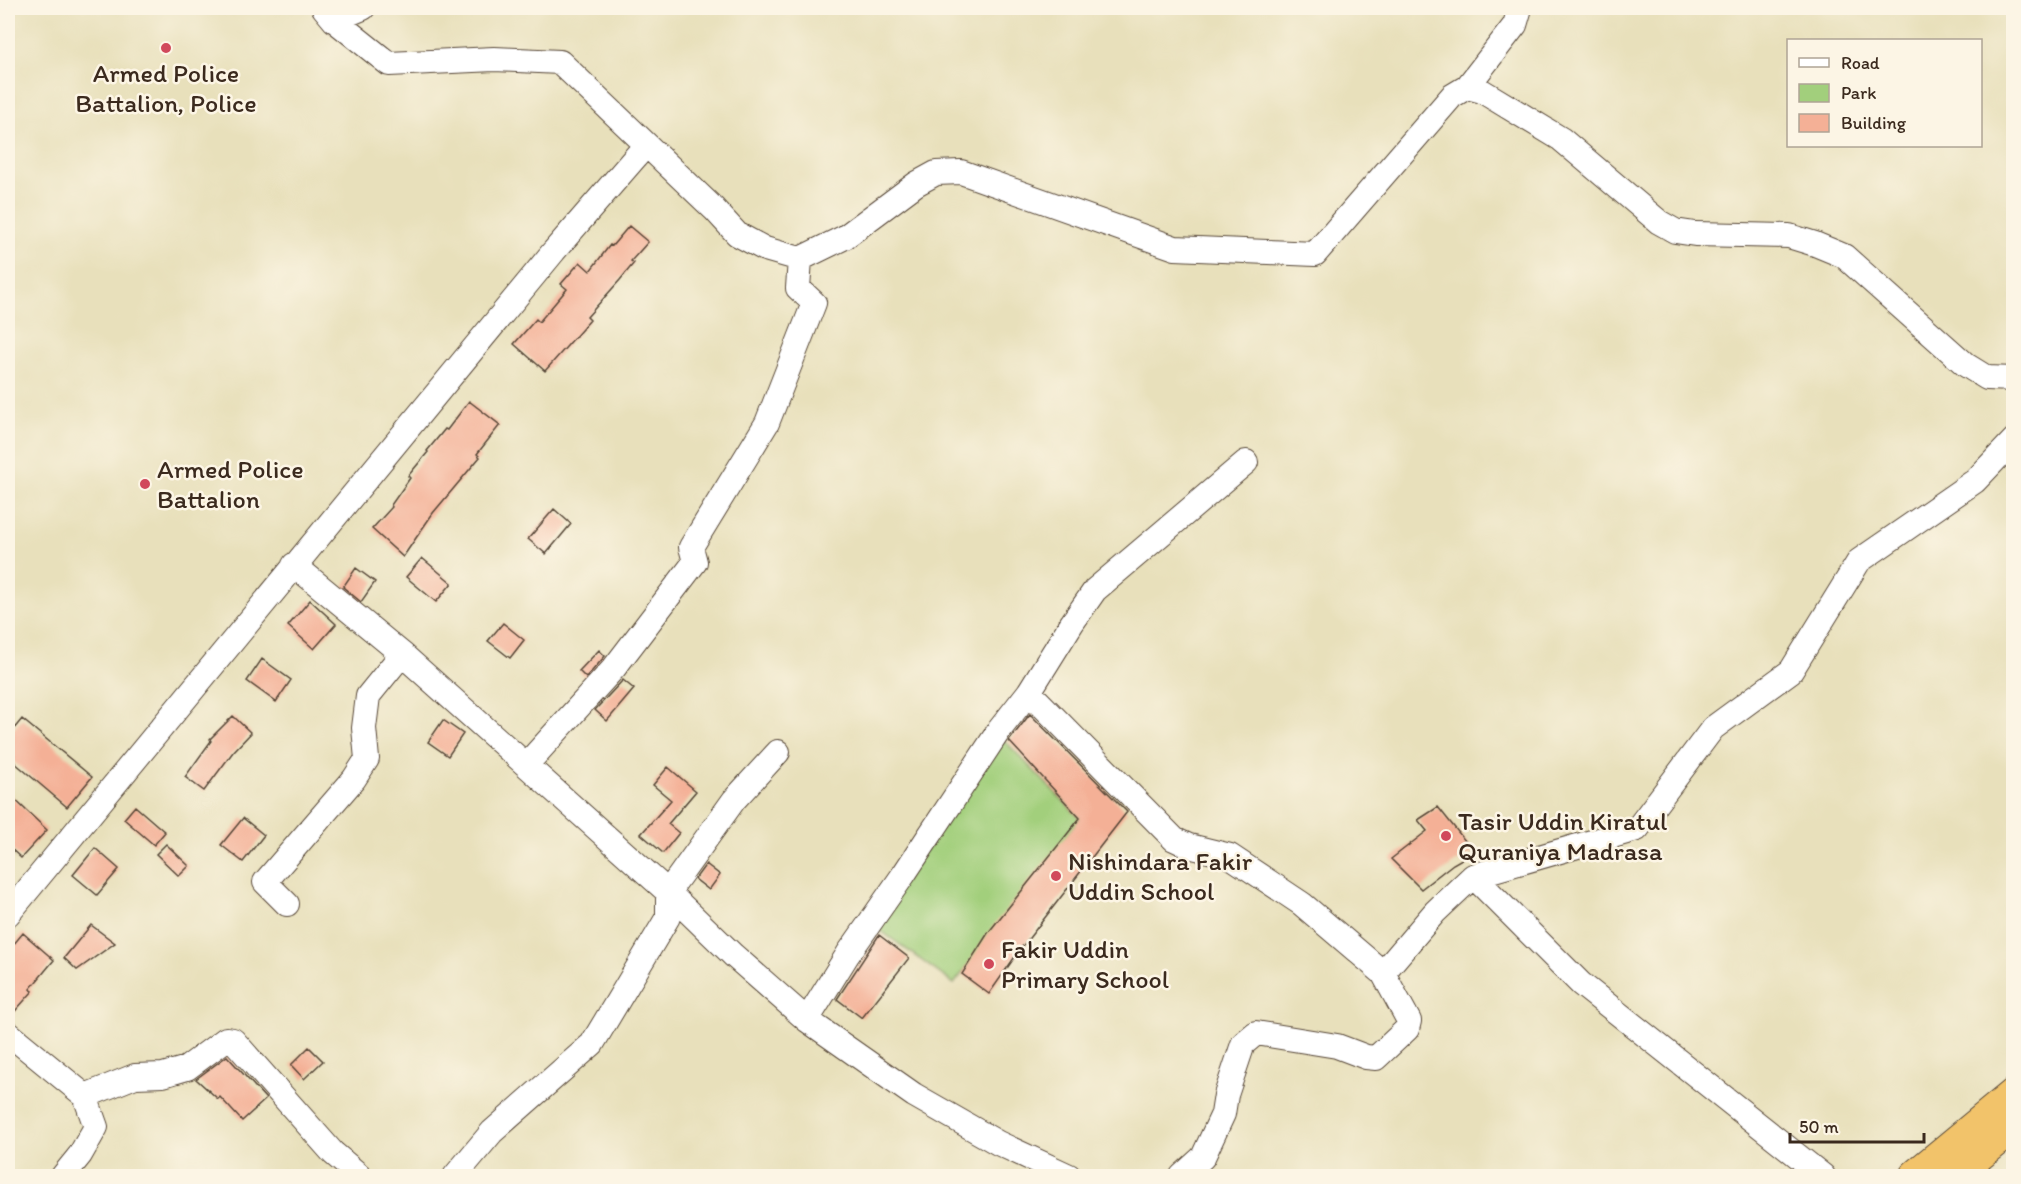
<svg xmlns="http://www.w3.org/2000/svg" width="2021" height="1184" viewBox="0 0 2021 1184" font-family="Itim,sans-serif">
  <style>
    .green { fill: #a2cf7c; stroke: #6e7c4d; stroke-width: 1.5 }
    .building { fill: #f4b096 }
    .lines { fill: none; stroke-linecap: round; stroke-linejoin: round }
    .minor-casing { stroke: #554536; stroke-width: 26 }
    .highway-casing { stroke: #554536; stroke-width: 35 }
    .minor { stroke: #fff; stroke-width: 24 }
    .highway { stroke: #f2c36a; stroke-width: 33 }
    .poi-dot { fill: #d1495b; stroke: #fcf5e5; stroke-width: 2 }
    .labels { text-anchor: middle; stroke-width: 5; stroke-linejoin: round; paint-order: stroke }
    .poi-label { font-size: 26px; fill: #3b2a1e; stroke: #fcf5e5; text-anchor: start }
  </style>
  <rect width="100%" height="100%" fill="#fcf5e5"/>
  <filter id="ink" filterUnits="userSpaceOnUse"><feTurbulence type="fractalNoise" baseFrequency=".0167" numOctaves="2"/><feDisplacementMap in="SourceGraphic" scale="12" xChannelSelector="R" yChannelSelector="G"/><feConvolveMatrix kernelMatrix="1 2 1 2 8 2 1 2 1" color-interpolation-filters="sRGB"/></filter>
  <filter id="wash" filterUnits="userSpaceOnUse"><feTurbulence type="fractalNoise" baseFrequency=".008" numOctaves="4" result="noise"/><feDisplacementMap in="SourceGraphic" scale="24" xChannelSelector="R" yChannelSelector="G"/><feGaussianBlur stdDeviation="1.35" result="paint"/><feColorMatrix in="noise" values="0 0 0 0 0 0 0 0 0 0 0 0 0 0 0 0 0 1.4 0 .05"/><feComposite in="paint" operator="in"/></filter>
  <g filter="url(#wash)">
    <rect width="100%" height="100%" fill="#e8e0bb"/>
    <path class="green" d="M1001 737 1080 818 954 984 873 925Z"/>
    <g id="blocks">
      <path class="building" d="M629 226 648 242 631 261 634 263 620 280 587 317 590 320 545 371 514 344 536 319 539 322 567 289 561 284 580 262 590 271 610 245 612 246Z
        M469 401 500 425 477 454 480 457 433 513 403 557 372 529 392 507 391 505 410 478 408 476 428 452 427 451 445 429 447 430Z
        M554 509 571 524 546 554 528 539Z
        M422 558 452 583 436 602 406 577Z
        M356 568 375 582 361 602 343 587Z
        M310 600 336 624 314 649 288 626Z
        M503 623 524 640 510 658 488 641Z
        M599 650 605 656 586 678 579 671Z
        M262 659 291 680 276 702 247 681Z
        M623 680 634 689 607 721 595 710Z
        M1030 714 1127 812 1019 951 989 994 962 974 988 933 1080 818 1009 741Z
        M233 716 251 733 233 752 204 791 185 777 211 741 210 739Z
        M22 719 92 777 67 807 8 757V736Z
        M443 720 463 734 448 756 428 742Z
        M668 767 696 791 668 824 679 833 663 853 641 834 671 800 653 785Z
        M8 793 47 830 21 858 8 846Z
        M135 806 165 832 154 845 124 819Z
        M1438 807 1474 852 1453 864 1421 889 1391 859 1427 831 1418 820Z
        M243 818 264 835 243 862 221 845Z
        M166 844 189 866 179 876 156 854Z
        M95 848 119 869 97 895 73 875Z
        M706 864 720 875 709 890 695 879Z
        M91 925 115 943 77 970 64 958Z
        M23 933 54 960 30 989 33 991 8 1019V951Z
        M879 935 909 958 862 1018 837 999Z
        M309 1047 323 1061 304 1079 291 1065Z
        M227 1056 266 1099 242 1121 220 1097 218 1099 196 1079Z"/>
    </g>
  </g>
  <g filter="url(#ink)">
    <use href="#blocks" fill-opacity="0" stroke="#554536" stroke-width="1.5"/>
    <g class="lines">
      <g class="minor-casing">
        <path id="minor" d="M324 8 334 20 389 64 494 59 560 62 714 209 737 234 765 249 800 259 845 237 916 184 936 173 961 172 1175 248 1315 254 1452 96 1467 87 1482 91 1561 139 1659 222 1675 231 1695 234 1789 236 1815 244 1844 256 1966 365 1987 378 2014 379
          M334 20 363 8
          M1467 87 1515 25 1520 8
          M294 565 402 654 668 892 733 955 807 1020 914 1095 998 1143 1069 1176
          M1029 692 1174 839 1189 846 1230 856 1302 904 1383 973
          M526 765 614 668 695 562 691 547 767 423 814 303 798 288 800 259
          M1473 876 1581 984 1823 1176
          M287 904 265 882 354 779 367 759 364 728 368 696 402 654
          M8 914 554 251 646 145
          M807 1020 848 954 904 874 1000 729 1029 692 1072 623 1095 590 1246 462
          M8 1033 85 1096 96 1127 80 1155 63 1176
          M85 1096 135 1076 163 1075 187 1068 226 1039 233 1040 333 1153 360 1176
          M455 1176 492 1132 592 1044 668 917V892L734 800 778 752
          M1182 1176 1203 1157 1223 1114 1226 1095 1243 1044 1256 1033 1337 1046 1366 1057 1376 1058 1407 1029 1409 1021 1383 973 1435 912 1473 876 1637 829 1713 728 1791 671 1859 561 1975 481 2014 440"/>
      </g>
      <g class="highway-casing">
        <path id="highway" d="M1916 1176 2014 1095
          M1952 1176 2014 1126"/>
      </g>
      <use href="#minor" class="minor"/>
      <use href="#highway" class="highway"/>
    </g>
  </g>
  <g class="poi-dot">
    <circle cx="166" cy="48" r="6"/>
    <circle cx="145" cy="484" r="6"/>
    <circle cx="1446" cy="836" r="6"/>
    <circle cx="1056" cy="876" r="6"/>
    <circle cx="989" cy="964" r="6"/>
  </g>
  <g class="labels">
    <g class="poi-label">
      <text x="166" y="82" text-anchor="middle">Armed Police<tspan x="166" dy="30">Battalion, Police</tspan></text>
      <text x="157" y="478">Armed Police<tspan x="157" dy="30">Battalion</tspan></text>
      <text x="1458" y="830">Tasir Uddin Kiratul<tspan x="1458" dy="30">Quraniya Madrasa</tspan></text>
      <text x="1068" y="870">Nishindara Fakir<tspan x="1068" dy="30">Uddin School</tspan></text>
      <text x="1001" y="958">Fakir Uddin<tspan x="1001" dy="30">Primary School</tspan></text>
    </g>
  </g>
  <rect width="2021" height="1184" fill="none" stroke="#fcf5e5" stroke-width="30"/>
  <rect x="1787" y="39" width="195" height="108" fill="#fcf5e5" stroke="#afa495" stroke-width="1.5"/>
  <rect x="1799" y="58" width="30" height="9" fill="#ffffff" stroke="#afa495" stroke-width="1.5"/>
  <text x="1841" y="69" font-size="18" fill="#3b2a1e">Road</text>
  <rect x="1799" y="84" width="30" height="18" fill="#a2cf7c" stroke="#afa495" stroke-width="1.5"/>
  <text x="1841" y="99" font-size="18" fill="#3b2a1e">Park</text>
  <rect x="1799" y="114" width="30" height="18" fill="#f4b096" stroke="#afa495" stroke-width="1.5"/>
  <text x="1841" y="129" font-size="18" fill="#3b2a1e">Building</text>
  <path d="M1790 1133v9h134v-9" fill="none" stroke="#3b2a1e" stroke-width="3"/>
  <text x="1799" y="1133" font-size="18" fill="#3b2a1e" stroke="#fcf5e5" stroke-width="4.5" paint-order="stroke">50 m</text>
</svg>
